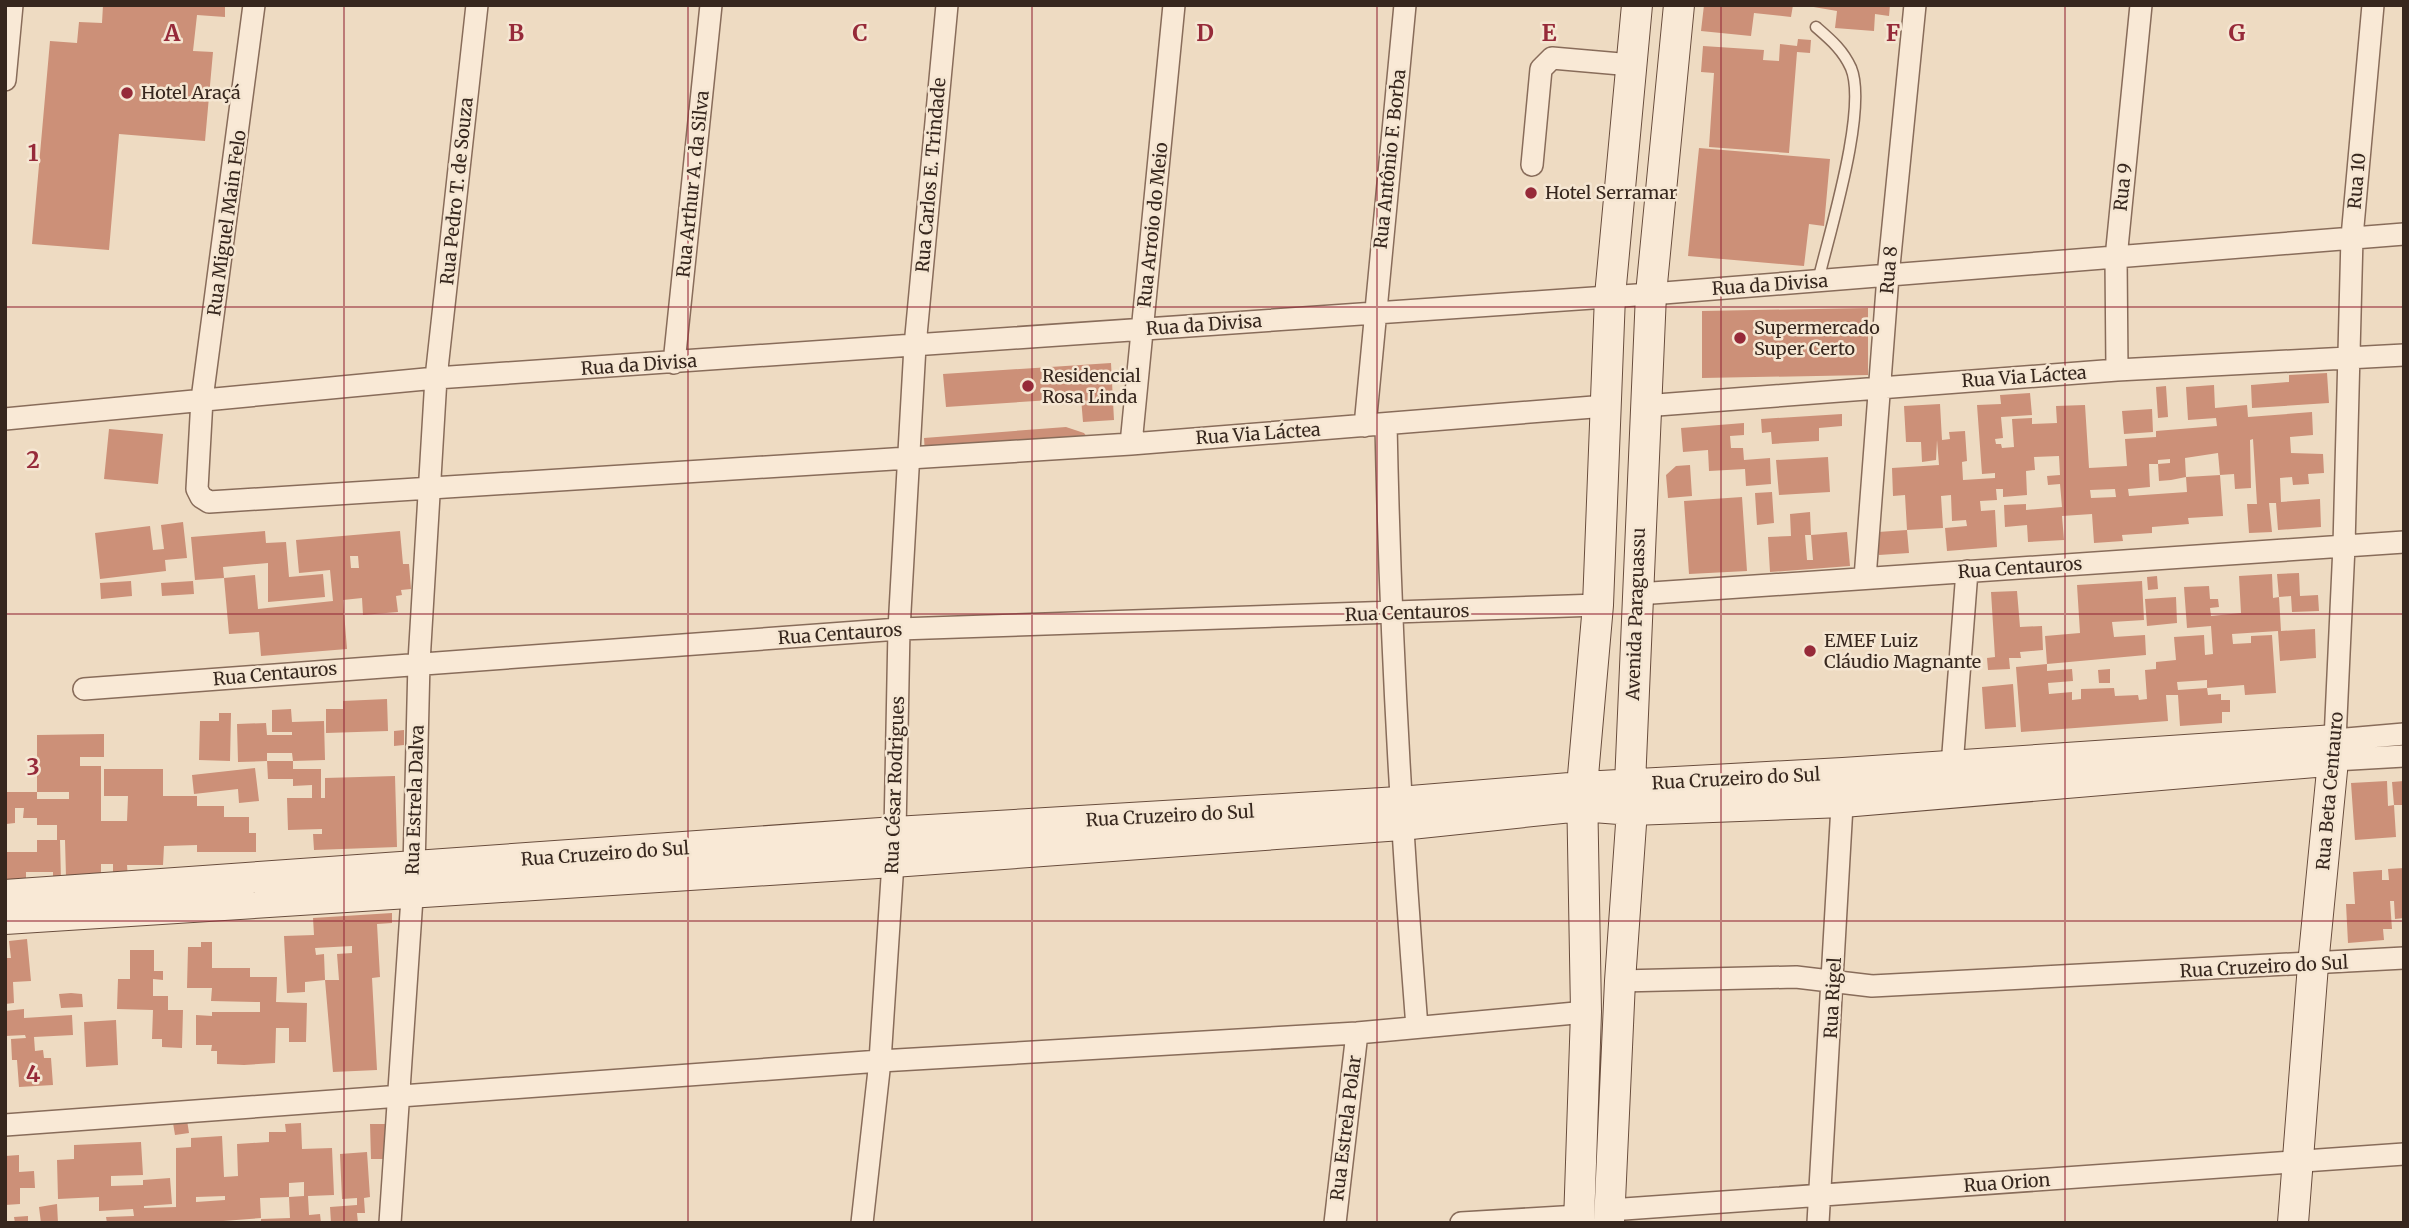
<svg xmlns="http://www.w3.org/2000/svg" width="2409" height="1228" viewBox="0 0 2409 1228" font-family="Merriweather,serif">
  <style>
    .building { fill: #cc9078; fill-rule: evenodd }
    .lines { fill: none; stroke-linecap: round; stroke-linejoin: round }
    .lane-casing { stroke: #886c5a; stroke-width: 13 }
    .street-casing { stroke: #886c5a; stroke-width: 24 }
    .secondary-casing { stroke: #694d3d; stroke-width: 32 }
    .lane { stroke: #f9e9d6; stroke-width: 10 }
    .street { stroke: #f9e9d6; stroke-width: 21 }
    .secondary { stroke: #f9e9d6; stroke-width: 30 }
    .grid { fill: none; stroke: #962a39; stroke-width: 2; stroke-opacity: 0.55 }
    .poi-dot { fill: #962a39; stroke: #f5e6d2; stroke-width: 2.5 }
    .labels { text-anchor: middle; stroke-width: 5; stroke-linejoin: round; paint-order: stroke }
    .poi-label { font-size: 18px; fill: #37271e; stroke: #f5e6d2; text-anchor: start }
    .street-label { font-size: 18px; fill: #37271e; stroke: #f5e6d2 }
    .grid-label { font-size: 23px; text-anchor: middle; font-weight: bold; fill: #962a39; stroke: #f5e6d2; stroke-width: 5; stroke-linejoin: round; paint-order: stroke }
  </style>
  <rect width="100%" height="100%" fill="#eedbc2"/>
  <path class="building" d="M103 5H225V17L197 15 193 51 213 52 205 141 119 134 109 250 32 244 50 41 77 43 79 22 102 23Z
    M1704 5H1793L1791 17 1754 13 1751 36 1701 31Z
    M1802 5H1890L1889 16 1875 14 1874 31 1835 28 1837 11Z
    M1798 39 1811 40 1810 53 1797 52 1789 153 1709 147 1714 73 1701 72 1703 46 1764 50 1763 60 1779 61 1780 44 1797 46Z
    M1699 148 1830 159 1824 226 1809 224 1804 266 1688 256Z
    M1868 308V375L1702 378V311Z
    M1111 363 1114 420 1083 422 1081 398 946 407 943 374Z
    M2327 373 2329 403 2252 408 2251 385 2289 382V375Z
    M2214 385 2215 408 2247 405 2248 417 2312 412 2313 435 2290 437 2291 453 2323 454 2324 473 2308 474 2309 484 2293 485 2292 477 2280 478 2281 502 2320 499 2321 527 2278 530 2276 503H2269L2272 532 2249 533 2247 504H2257L2253 439 2250 440 2251 488 2235 489 2234 474 2220 475 2218 453 2185 458 2186 477 2171 480 2159 481 2158 464 2170 463V459L2158 460V464H2149L2150 487 2128 489 2129 496 2187 492 2186 477 2220 475 2223 516 2188 518 2189 524 2152 527V533L2122 535 2123 541 2094 543 2092 514 2062 516 2064 540 2028 542 2027 525 2005 527 2004 505 2026 504V510L2062 507 2060 484 2048 485 2047 476 2060 475 2059 456 2034 457 2035 470 2026 471 2027 495 2003 497V489H1996L1997 500 1980 501 1981 511 1995 510 1997 547 1947 551 1945 528 1967 526 1966 520 1952 521 1951 495 1941 496 1943 528 1907 530 1909 553 1879 555 1878 532 1907 530 1905 495 1893 496 1892 468 1939 465 1937 440 1936 460 1922 462 1921 442H1906L1904 406 1940 404 1942 440 1950 439 1949 432 1965 431 1967 461 1962 462 1963 480 1995 478V473L1982 474 1977 405 2001 404 2000 395 2030 393 2032 415 2001 417 2003 438 1995 439 1996 444H2001L2002 448 2014 447 2012 419 2032 418V424L2057 423 2056 406 2085 405 2089 468 2127 466 2125 439 2156 437V431L2217 426 2216 418 2188 420 2186 387ZM2115 489 2116 497 2091 498 2090 490Z
    M2166 386 2168 417 2158 418 2156 387Z
    M2152 409 2153 432 2124 434 2122 411Z
    M1842 414V426L1819 428V441L1772 444 1771 432 1762 433 1761 419Z
    M1744 423V435L1730 436 1731 448H1743L1744 460 1770 458 1771 484 1746 486 1745 469 1709 471 1708 450 1683 452 1681 428Z
    M1066 427 1084 433 1090 441 925 454 924 438Z
    M109 429 163 434 158 484 104 479Z
    M1828 457 1830 492 1779 495 1776 460Z
    M1690 465 1692 496 1668 498 1666 475 1676 466Z
    M1772 492 1774 523 1757 525 1755 493Z
    M1742 497 1747 571 1689 574 1684 501Z
    M1810 512 1811 535 1847 532 1850 566 1770 572 1768 537 1791 536 1790 514ZM1805 535H1811L1813 560H1807Z
    M183 522 187 558 165 560 166 571 100 579 95 533 150 526 153 550 164 549 161 525Z
    M265 531 266 543 286 542 289 577 323 574 325 597 268 602V563L223 567 224 578 255 575 258 609 333 601 330 570 299 573 296 540 400 531 403 564H409L411 589 401 590 402 595 396 596 398 612 363 615 362 598 343 600 347 649 261 656 259 632 229 634 224 578 195 580 191 537ZM350 556H358L359 568H351Z
    M2299 573 2300 596 2318 595 2319 611 2292 612 2291 596 2279 597 2277 574Z
    M2272 574 2273 598 2279 597 2281 631 2315 629 2316 658 2280 661 2278 631 2232 634 2233 644 2251 643V636L2272 635 2276 693 2245 695 2244 685 2207 688V680L2177 682 2178 690 2207 688 2208 695 2221 694V700H2230V712H2222V723L2180 726 2178 695H2166L2168 721 2021 732 2016 667 2047 664V671L2072 669 2073 681 2048 683 2049 694 2072 692V700L2081 699V689L2114 688 2115 696 2138 695 2139 700 2147 699 2145 670 2156 669V662L2176 660 2174 637 2204 635 2205 655 2213 654 2211 626 2187 628 2184 587 2209 586 2210 599H2218L2219 607 2210 608 2211 616 2241 613 2239 576Z
    M2157 576 2158 589 2148 590 2147 577Z
    M131 581 132 596 101 599 100 583Z
    M193 581 194 594 162 596 161 583Z
    M2142 581 2144 620 2112 622 2114 637 2145 635 2146 655 2047 664 2045 636 2080 633 2077 585Z
    M2017 591 2020 627 2042 626 2043 650 2020 652 2021 658H2009L2010 669 1988 670 1987 658 1995 657 1991 592Z
    M2176 597 2177 623 2147 626 2145 599Z
    M2110 669V683H2099L2098 670Z
    M2013 684 2016 727 1985 729 1982 687Z
    M387 699 388 731 326 733V709H343V701Z
    M291 709 292 722 324 721 325 760 293 761V769H321V798H325V778L395 776 397 847 314 850 313 834H322V829L288 830 287 798H312V785L293 786V779H268L267 761H293L292 753H267V761L238 762 237 724 266 723 267 735H292V732H272V710Z
    M219 713H231L230 761 199 760 200 721H219Z
    M404 730V745L394 746V731Z
    M104 734V757H80V766H101V821H127L128 796H104V769H163V796H197V806H224V817H249V833H256V852H197V845L164 846 163 865H127L128 879 113 878V864H101V877H66L65 840H60L61 880H53V872H26V883H5V852H37V840H57V825H37V818H23L24 808H15V823L6 824V792H37V799H69V792H37V735Z
    M255 768 259 801 239 803 238 789 194 794 192 775Z
    M2387 781 2388 806 2394 805 2396 837 2355 840 2351 783Z
    M2404 781V805H2394L2392 782Z
    M2404 868V918L2395 919 2394 901H2390L2392 929H2383L2384 940 2348 943 2346 904H2355L2353 872 2382 870V880H2389L2388 869Z
    M392 913V923L377 924 380 977 372 978 377 1070 333 1072 325 980 305 982V992L287 993 284 936 314 935 313 918ZM352 946V953L337 954 339 980H325L324 954 316 955 315 948Z
    M27 939 31 981 13 982 14 1003 5 1004V958H11L9 941Z
    M201 942H212V968H250V977H277L276 1002 307 1003 306 1042H289V1028H276L275 1063 244 1065 217 1064V1051H211L212 1045H196V1015L212 1016V1012H260V1002L211 1001 212 988H187L188 947H201Z
    M130 950H154V971H163V980L153 979V996H168V1010H183L182 1048 162 1047V1039H152L153 1010 117 1009 118 979H130Z
    M71 993 82 994 83 1007 61 1008 59 994Z
    M24 1009V1018L72 1015 73 1035 34 1037 35 1051 43 1050 44 1058H51L53 1085 19 1087 17 1060H12L11 1039 26 1038 25 1035 5 1036V1011Z
    M116 1020 118 1065 86 1067 84 1022Z
    M187 1120 189 1133 175 1135 173 1123Z
    M301 1123 302 1149 332 1148 334 1195 308 1196 309 1215 320 1214 321 1223H261V1219L290 1218 289 1197 260 1198 261 1218 197 1223H107L106 1217 134 1216 133 1209 99 1211V1197L58 1199 57 1160 74 1159V1145L141 1142 143 1175 111 1176V1186L143 1185V1180L170 1178 172 1204 144 1206V1208L176 1207V1148L191 1147V1138L222 1136 224 1177 238 1176 237 1144 269 1142V1132H286L285 1124ZM304 1182V1196L289 1197V1183ZM225 1196V1200L196 1202V1197Z
    M370 1124H392L393 1159H371Z
    M367 1152 370 1197 364 1198 365 1213H357L358 1223H331L330 1207 357 1205V1198L342 1199 340 1154Z
    M19 1155V1172L34 1171 35 1188H20V1204L5 1205V1156Z
    M57 1204 58 1223H41L39 1207Z
    M28 1216V1223H15L14 1217Z"/>
  <g class="lines">
    <g class="lane-casing">
      <path id="lane" d="M1816 27C1831 40 1843 50 1851 68 1868 109 1829 234 1818 281"/>
    </g>
    <g class="street-casing">
      <path id="street" d="M254 5 202 399 197 489 201 497 209 502 1131 444 1606 406
        M2373 5 2352 237 2344 546 2335 740 2404 734
        M5 80 12 5
        M1532 165 1541 69 1552 58 1632 65
        M674 363 711 5
        M2117 370 2116 258 2141 5
        M1644 406 2117 370 2404 355
        M5 419 436 378 1651 294 2404 234
        M1386 424C1390 626 1401 826 1417 1027
        M1365 426 1405 5
        M1131 444 1174 5
        M1865 578 1888 276 1915 5
        M1637 594 2404 542
        M84 689 899 629 1598 605
        M2334 760 2404 756
        M1952 766 1967 571
        M1620 981 1796 977 1872 986 2404 958
        M5 1125 880 1061 1357 1033 1586 1012
        M1610 1210 2404 1154
        M390 1223 414 868 419 662 436 378 477 5
        M862 1223 880 1061 895 832 899 629 915 346 947 5
        M1335 1223 1357 1033
        M1461 1223 1579 1216
        M1818 1223 1843 788"/>
    </g>
    <g class="secondary-casing">
      <path id="secondary" d="M5 895 895 832 1399 802 1582 787 1843 773 2335 740 2313 965 2293 1223
        M5 919 893 862 1401 825 1581 806 1632 810 1843 802 2327 761
        M1579 1223 1586 1012 1582 787 1598 605 1610 296 1637 5
        M1609 1223 1620 981 1632 810 1630 784 1651 294 1679 5"/>
    </g>
    <use href="#lane" class="lane"/>
    <use href="#street" class="street"/>
    <use href="#secondary" class="secondary"/>
  </g>
  <path class="grid" d="M344 5V1223M688 5V1223M1032 5V1223M1377 5V1223M1721 5V1223M2065 5V1223M5 307H2404M5 614H2404M5 921H2404"/>
  <g class="poi-dot">
    <circle cx="127" cy="93" r="7"/>
    <circle cx="1531" cy="193" r="7"/>
    <circle cx="1740" cy="338" r="7"/>
    <circle cx="1028" cy="386" r="7"/>
    <circle cx="1810" cy="651" r="7"/>
  </g>
  <g class="labels">
    <g class="poi-label">
      <text x="141" y="99">Hotel Araçá</text>
      <text x="1545" y="199">Hotel Serramar</text>
      <text x="1754" y="334">Supermercado<tspan x="1754" dy="21">Super Certo</tspan></text>
      <text x="1042" y="382">Residencial<tspan x="1042" dy="21">Rosa Linda</tspan></text>
      <text x="1824" y="647">EMEF Luiz<tspan x="1824" dy="21">Cláudio Magnante</tspan></text>
    </g>
    <g class="street-label">
      <text transform="translate(1390 159) rotate(-84)" y="6">Rua Antônio F. Borba</text>
      <text transform="translate(931 175) rotate(-85)" y="6">Rua Carlos E. Trindade</text>
      <text transform="translate(2357 181) rotate(-85)" y="6">Rua 10</text>
      <text transform="translate(693 184) rotate(-84)" y="6">Rua Arthur A. da Silva</text>
      <text transform="translate(2123 187) rotate(-84)" y="6">Rua 9</text>
      <text transform="translate(457 191) rotate(-84)" y="6">Rua Pedro T. de Souza</text>
      <text transform="translate(227 223) rotate(-82)" y="6">Rua Miguel Main Felo</text>
      <text transform="translate(1153 225) rotate(-84)" y="6">Rua Arroio do Meio</text>
      <text transform="translate(1889 270) rotate(-85)" y="6">Rua 8</text>
      <text transform="translate(1770 285) rotate(-4)" y="6">Rua da Divisa</text>
      <text transform="translate(1204 325) rotate(-4)" y="6">Rua da Divisa</text>
      <text transform="translate(639 365) rotate(-4)" y="6">Rua da Divisa</text>
      <text transform="translate(2024 377) rotate(-4)" y="6">Rua Via Láctea</text>
      <text transform="translate(1258 434) rotate(-4)" y="6">Rua Via Láctea</text>
      <text transform="translate(2020 568) rotate(-4)" y="6">Rua Centauros</text>
      <text transform="translate(1407 613) rotate(-2)" y="6">Rua Centauros</text>
      <text transform="translate(1636 614) rotate(-88)" y="6">Avenida Paraguassu</text>
      <text transform="translate(840 634) rotate(-4)" y="6">Rua Centauros</text>
      <text transform="translate(275 674) rotate(-5)" y="6">Rua Centauros</text>
      <text transform="translate(1736 779) rotate(-3)" y="6">Rua Cruzeiro do Sul</text>
      <text transform="translate(895 785) rotate(-88)" y="6">Rua César Rodrigues</text>
      <text transform="translate(2330 791) rotate(-85)" y="6">Rua Beta Centauro</text>
      <text transform="translate(415 800) rotate(-88)" y="6">Rua Estrela Dalva</text>
      <text transform="translate(1170 816) rotate(-3)" y="6">Rua Cruzeiro do Sul</text>
      <text transform="translate(605 854) rotate(-4)" y="6">Rua Cruzeiro do Sul</text>
      <text transform="translate(2264 967) rotate(-3)" y="6">Rua Cruzeiro do Sul</text>
      <text transform="translate(1833 998) rotate(-87)" y="6">Rua Rigel</text>
      <text transform="translate(1346 1128) rotate(-83)" y="6">Rua Estrela Polar</text>
      <text transform="translate(2007 1183) rotate(-4)" y="6">Rua Orion</text>
    </g>
  </g>
  <g class="grid-label">
    <text x="172" y="41">A</text>
    <text x="516" y="41">B</text>
    <text x="860" y="41">C</text>
    <text x="1205" y="41">D</text>
    <text x="1549" y="41">E</text>
    <text x="1893" y="41">F</text>
    <text x="2237" y="41">G</text>
    <text x="33" y="161">1</text>
    <text x="33" y="468">2</text>
    <text x="33" y="775">3</text>
    <text x="33" y="1082">4</text>
  </g>
  <rect width="2409" height="1228" fill="none" stroke="#37271e" stroke-width="14"/>
</svg>
